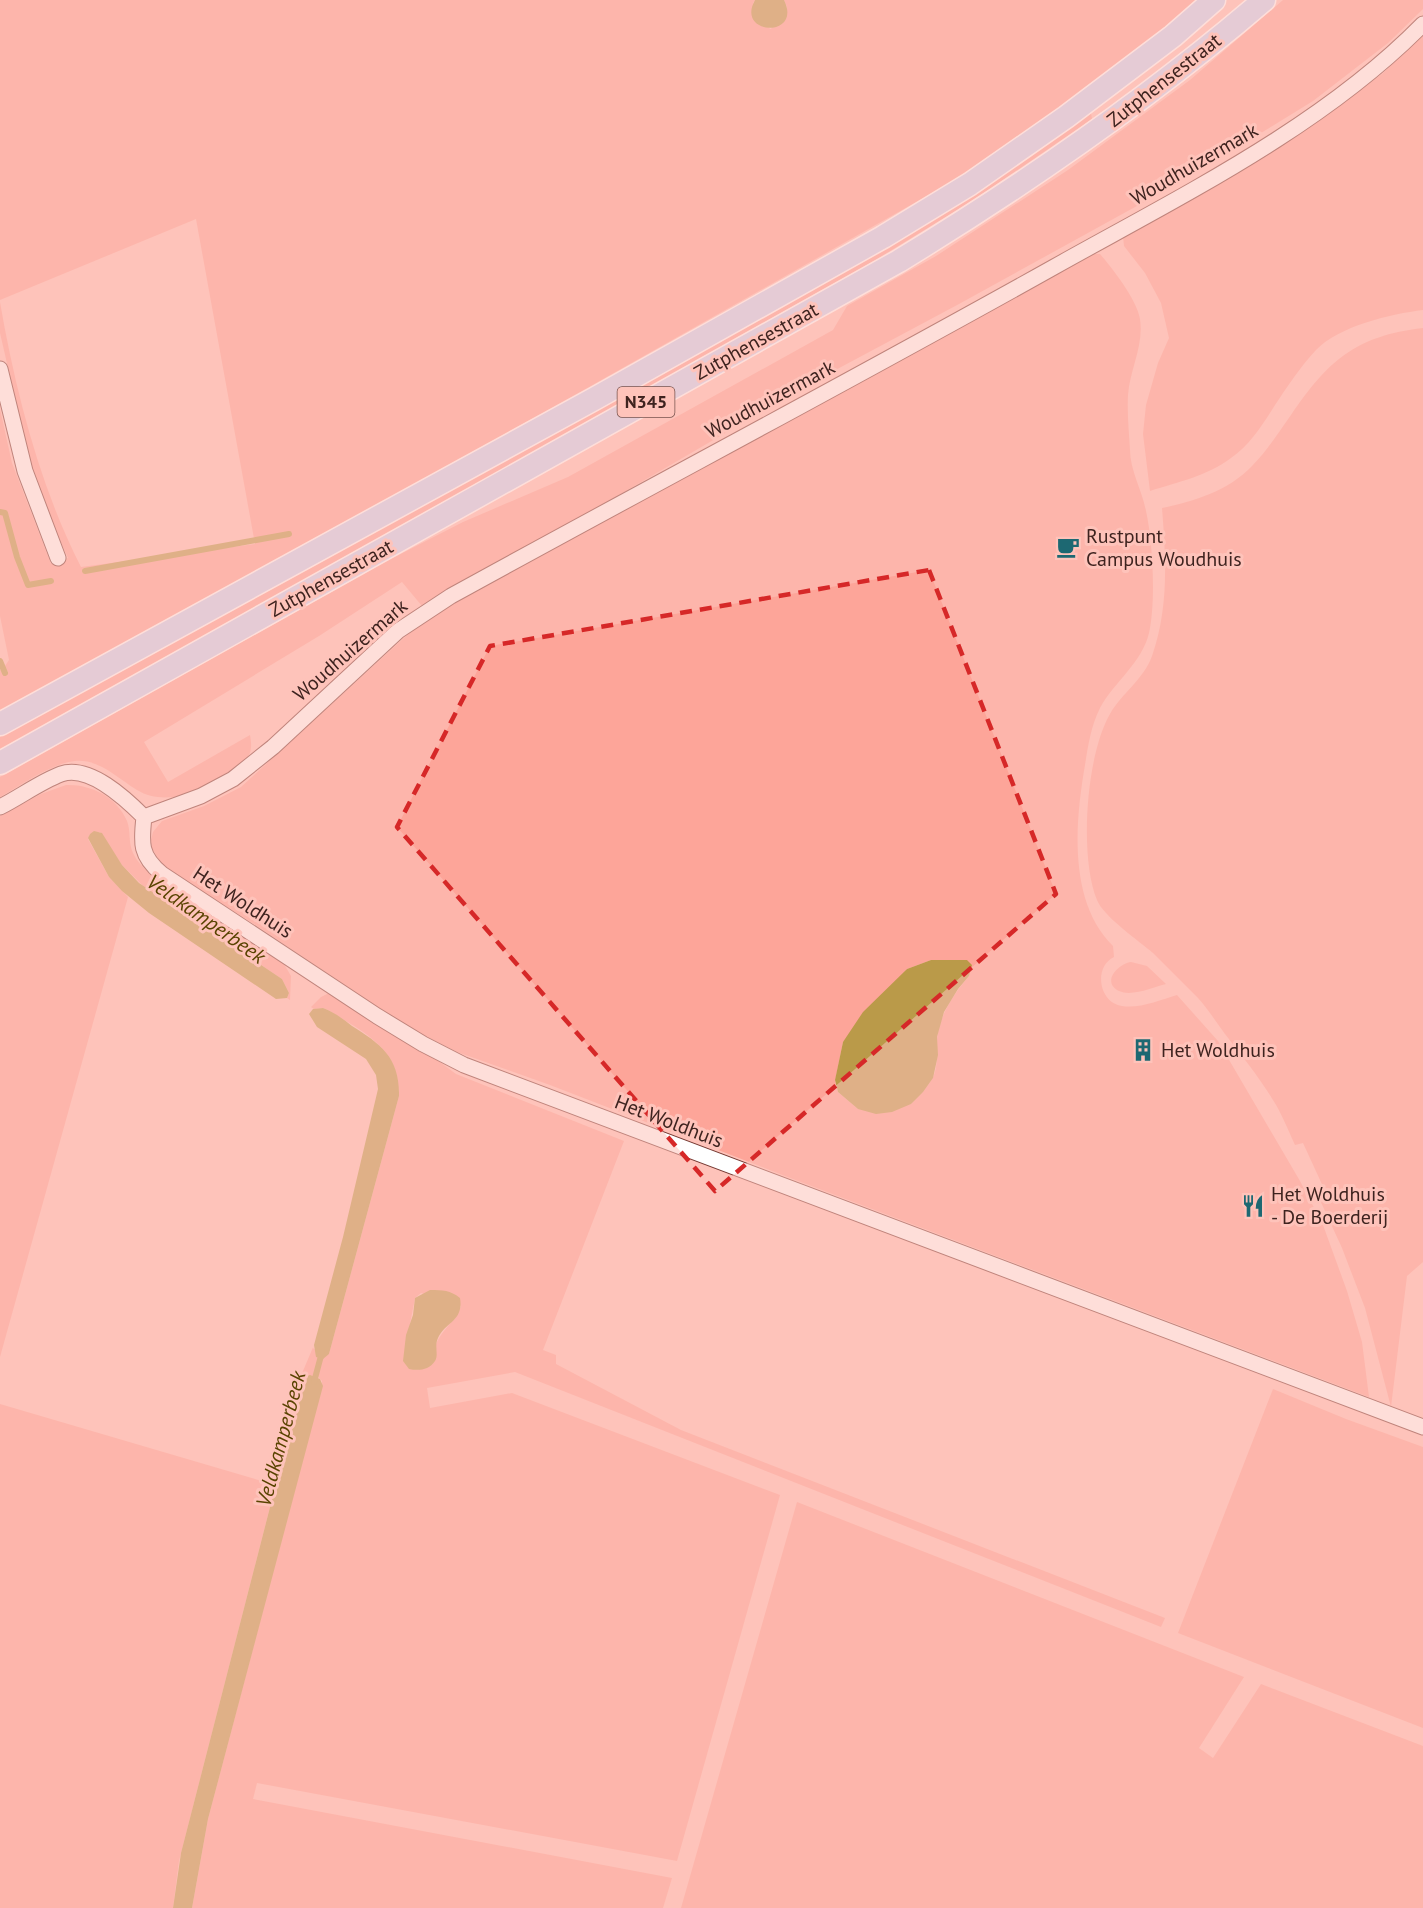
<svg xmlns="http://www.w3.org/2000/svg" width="1423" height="1908" viewBox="0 0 1423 1908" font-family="'PT Sans',sans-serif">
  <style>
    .green { fill: #fda599; fill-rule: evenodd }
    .water { fill: #ba9a49 }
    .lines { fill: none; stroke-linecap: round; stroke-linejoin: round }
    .stream { stroke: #ba9a49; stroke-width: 6 }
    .minor-casing { stroke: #753831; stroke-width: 17 }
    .primary-casing { stroke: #fff; stroke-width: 25 }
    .minor { stroke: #fff; stroke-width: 15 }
    .primary { stroke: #c7d4f7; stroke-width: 22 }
    .marked { fill: none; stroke: #d62828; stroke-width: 4.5; stroke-dasharray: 12 8; stroke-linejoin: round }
    .labels { text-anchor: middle; stroke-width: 6; stroke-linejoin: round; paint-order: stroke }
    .shield { fill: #fec3ba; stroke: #78534e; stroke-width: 1.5 }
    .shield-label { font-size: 18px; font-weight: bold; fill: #3e231f }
    .street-label { font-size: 20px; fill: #3e231f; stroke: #fec3ba }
    .poi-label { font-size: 20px; fill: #3e231f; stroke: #fec3ba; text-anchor: start }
    .water-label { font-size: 21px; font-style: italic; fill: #594300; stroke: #fec3ba }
  </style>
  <rect width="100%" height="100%" fill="#fec3ba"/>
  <path class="green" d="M0 0H755L753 3 770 29 781 24 787 7 784 0H1197L1173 21 1065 104 955 180 589 387 175 617 0 711V669L3 674 8 672 5 666 9 660 0 616V409L12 463 51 564 68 558 47 512 29 459 0 333V302C15 390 40 487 81 567L255 544 196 219 0 300Z
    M1283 0H1423V9L1388 43 1313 101 1235 149 1155 196 959 304 813 382 509 559 422 606 402 582 319 636 144 742 168 782 250 735C254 756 247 760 231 772 205 790 167 808 137 790 117 778 100 759 75 761 52 763 20 786 0 797V777L385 562 463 522 568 477 833 330 847 306 936 256 1068 170 1190 80Z
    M1423 35V310C1391 314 1339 326 1316 350 1301 366 1287 387 1275 405 1263 424 1250 445 1231 458 1207 476 1178 482 1150 491L1143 434 1146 405 1158 363 1169 338 1161 303 1145 273 1124 246 1123 236 1300 133 1382 74Z
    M1091 113 1092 119 975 199 877 259 0 751V737L314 566 787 303 978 191Z
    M1092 254H1100C1113 269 1137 300 1140 319 1144 346 1130 369 1128 395 1127 413 1129 432 1130 450 1130 470 1142 490 1146 511 1153 542 1156 602 1149 633 1142 663 1114 682 1100 708 1091 726 1088 746 1085 765 1075 822 1068 902 1113 946L1114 957C1093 967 1099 1003 1122 1006 1139 1009 1160 1000 1177 995L1218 1041 1300 1181 1323 1225 1347 1291 1362 1342 1369 1397 785 1176 550 1085 457 1052 404 1025 254 924 163 867 152 848 151 840 153 832 162 821 204 806 241 787 405 637 423 622 461 599ZM931 960H967L969 976C954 994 940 1014 937 1038 936 1051 939 1067 932 1079 927 1088 918 1096 911 1104L858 1109 838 1092 835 1081 843 1042 907 969Z
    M1423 328V1262L1407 1276 1391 1407 1365 1308 1342 1248 1319 1198 1326 1193 1303 1143 1295 1145C1288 1130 1282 1114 1273 1100 1259 1077 1242 1056 1225 1034 1216 1022 1208 1009 1198 998 1183 983 1168 968 1153 953 1139 941 1103 916 1097 900 1079 857 1086 755 1110 714 1121 694 1144 679 1152 656 1169 607 1166 559 1162 508 1195 501 1228 491 1252 466 1267 451 1279 432 1291 415 1328 361 1355 336 1423 328Z
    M66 785C91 784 117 797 127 821 131 831 128 842 133 853 138 864 148 872 158 880L284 964 291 976 290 1000 287 998 289 993 282 979 143 886 122 865 100 832 90 834 88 839 109 877 128 897 0 1357V816L41 794Z
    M1131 962 1147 966 1166 984C1154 987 1132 997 1119 991 1101 982 1118 964 1131 962Z
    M331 992 425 1051 456 1074 624 1141 543 1350 556 1355V1364L681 1430 1165 1618 1161 1627 515 1372 427 1388 430 1408 512 1393 780 1495 677 1861 257 1783 253 1799 672 1878 663 1908H192L208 1819 322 1386V1381L318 1377 296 1406 179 1861 173 1908H0V1404L272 1484 300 1378 314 1345 313 1348 324 1357 329 1354 399 1096C398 1089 398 1080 396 1073 388 1042 353 1026 328 1010L323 1008 314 1009 311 1007 321 997ZM421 1293 461 1306C455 1322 440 1331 435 1347L410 1324 415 1298Z
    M1273 1389 1346 1419 1423 1447V1728L1178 1633Z
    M797 1502 1244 1677 1199 1748 1213 1758 1261 1684 1423 1746V1908H681Z"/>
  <path class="water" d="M755 0H784C803 38 735 36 755 0Z
    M94 831 102 833 122 865 139 883 282 979 289 993 287 998 276 999 149 913 122 891 109 877 88 838 90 834Z
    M931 960H967L972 965 969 976 958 989 944 1012 937 1037 938 1055 933 1078 923 1092 911 1104 892 1112 876 1114 858 1109 838 1092 835 1080 843 1042 863 1012 907 969Z
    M323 1008C334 1012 343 1019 352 1026 381 1044 400 1058 399 1096L329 1354 323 1359 316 1357 314 1345 343 1237 378 1089 376 1075 366 1059 317 1027 309 1014 313 1009Z
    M430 1290C443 1290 450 1290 460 1298 464 1321 445 1322 438 1338 434 1346 439 1355 435 1361 429 1370 419 1371 409 1369L403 1361 406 1335 413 1315 415 1298Z
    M310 1375 320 1379 323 1386 208 1819 192 1908H173L181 1853 303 1379 306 1376Z"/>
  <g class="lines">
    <path class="stream" d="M0 512 5 513 17 557 28 585 51 581
      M85 571 289 534
      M0 661 5 673
      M314 1382 322 1352"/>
    <g class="minor-casing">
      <path id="minor" d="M0 369 25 471 58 558
        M0 807C20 797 40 782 61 774 89 764 126 799 144 817
        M144 817 201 796 233 779 273 747 398 631 451 596C651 486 854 379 1054 267 1179 197 1322 127 1423 24
        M144 817C141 843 140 856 162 874L377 1016 423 1044 464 1065 1423 1427"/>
    </g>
    <g class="primary-casing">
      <path id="primary" d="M0 724 594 399 883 237 970 184 1066 117 1173 36 1214 0
        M0 763 899 261C1027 183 1150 98 1264 0"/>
    </g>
    <use href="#minor" class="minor"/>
    <use href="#primary" class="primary"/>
  </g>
  <path d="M0 0H1423V1908H0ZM929 570 1056 894 715 1191 397 827 490 646Z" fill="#fec3ba" fill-opacity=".55" fill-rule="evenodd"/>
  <path class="marked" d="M929 570 1056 894 715 1191 397 827 490 646Z"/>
  <defs>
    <g id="cafe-bare" transform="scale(1.8)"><path d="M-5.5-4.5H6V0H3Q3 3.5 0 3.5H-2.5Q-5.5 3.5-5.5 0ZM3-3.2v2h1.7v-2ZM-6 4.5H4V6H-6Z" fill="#1d6872" stroke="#fec3ba" stroke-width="2.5" paint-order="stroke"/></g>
    <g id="building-bare" transform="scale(1.8)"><path d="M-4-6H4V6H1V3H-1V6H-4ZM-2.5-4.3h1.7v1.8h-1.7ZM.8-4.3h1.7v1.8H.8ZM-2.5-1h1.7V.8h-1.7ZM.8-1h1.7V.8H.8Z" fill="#1d6872" stroke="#fec3ba" stroke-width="2.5" paint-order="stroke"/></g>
    <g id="restaurant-bare" transform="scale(1.8)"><path d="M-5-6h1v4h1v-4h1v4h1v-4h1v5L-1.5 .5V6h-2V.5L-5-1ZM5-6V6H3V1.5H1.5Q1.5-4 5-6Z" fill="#1d6872" stroke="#fec3ba" stroke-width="2.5" paint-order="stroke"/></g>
  </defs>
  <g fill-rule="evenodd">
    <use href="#cafe-bare" x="1068" y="547"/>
    <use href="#building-bare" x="1143" y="1050"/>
    <use href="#restaurant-bare" x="1253" y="1206"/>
  </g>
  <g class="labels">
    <rect class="shield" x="617.5" y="387" width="57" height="30" rx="4.5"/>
    <g class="shield-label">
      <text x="646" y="408">N345</text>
    </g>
    <g class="street-label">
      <text transform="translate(1164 80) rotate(-38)" y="7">Zutphensestraat</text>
      <text transform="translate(1194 164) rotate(-30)" y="7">Woudhuizermark</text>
      <text transform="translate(756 341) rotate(-29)" y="7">Zutphensestraat</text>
      <text transform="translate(770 399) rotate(-28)" y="7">Woudhuizermark</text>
      <text transform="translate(331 578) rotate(-29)" y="7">Zutphensestraat</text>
      <text transform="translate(350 650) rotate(-41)" y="7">Woudhuizermark</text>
      <text transform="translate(243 902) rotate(33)" y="7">Het Woldhuis</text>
      <text transform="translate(669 1121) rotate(21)" y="7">Het Woldhuis</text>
    </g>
    <g class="poi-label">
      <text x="1086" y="543">Rustpunt<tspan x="1086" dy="23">Campus Woudhuis</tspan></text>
      <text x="1161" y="1057">Het Woldhuis</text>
      <text x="1271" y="1201">Het Woldhuis<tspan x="1271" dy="23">- De Boerderij</tspan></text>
    </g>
    <g class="water-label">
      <text transform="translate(206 919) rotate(35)" y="7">Veldkamperbeek</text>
      <text transform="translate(281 1439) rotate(-75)" y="7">Veldkamperbeek</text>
    </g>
  </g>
</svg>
